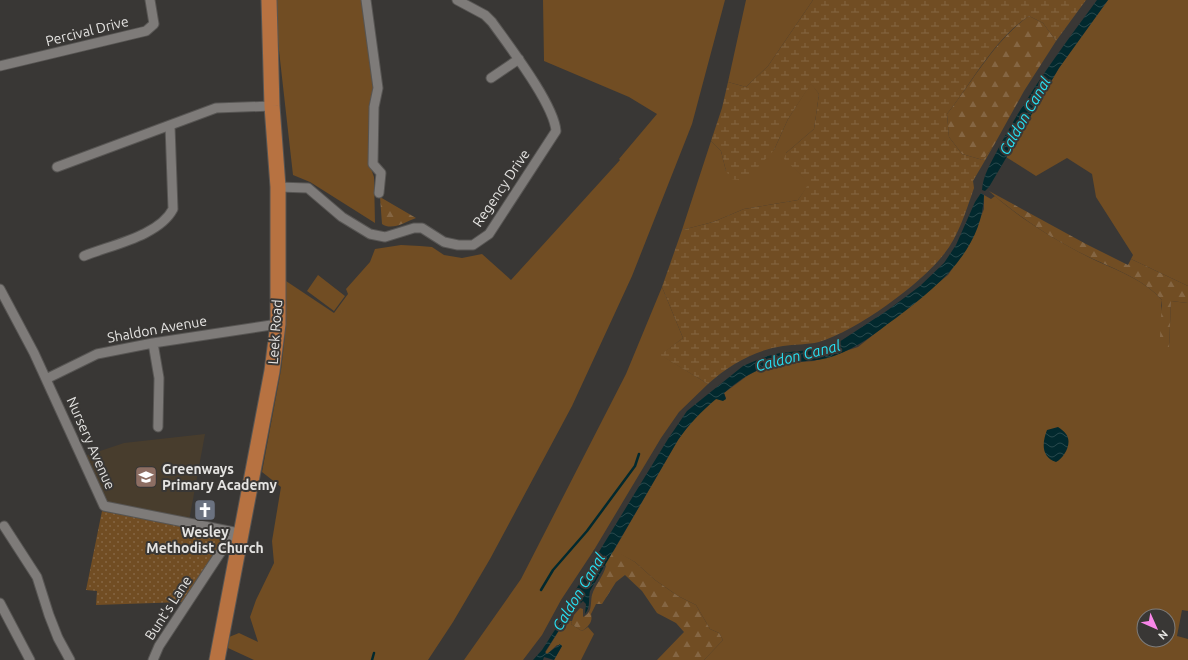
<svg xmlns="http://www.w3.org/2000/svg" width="1188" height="660" viewBox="0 0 1188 660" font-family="Ubuntu,sans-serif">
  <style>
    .education { fill: #483d2d }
    .green { fill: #714d23; fill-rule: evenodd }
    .forest { fill: url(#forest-firs) }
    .wetland { fill: url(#wetland-marsh) }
    .park { fill: url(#park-dots) }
    .water { fill: url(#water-waves) }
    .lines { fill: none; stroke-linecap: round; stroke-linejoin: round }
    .stream { stroke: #02292e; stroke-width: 2.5 }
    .minor-casing { stroke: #575553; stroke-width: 11 }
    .trunk-casing { stroke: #575553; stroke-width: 17 }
    .minor { stroke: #7e7b79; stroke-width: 9 }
    .trunk { stroke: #b77241; stroke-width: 15 }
    .labels { text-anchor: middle; stroke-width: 4; stroke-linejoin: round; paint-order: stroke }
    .street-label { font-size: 14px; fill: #e5e4e2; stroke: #393735 }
    .poi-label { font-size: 14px; font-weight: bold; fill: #e5e4e2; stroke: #393735; text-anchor: start }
    .water-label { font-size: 15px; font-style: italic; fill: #27e0f3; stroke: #393735 }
  </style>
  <defs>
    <pattern id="forest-firs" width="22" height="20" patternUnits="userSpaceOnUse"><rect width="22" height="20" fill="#714d23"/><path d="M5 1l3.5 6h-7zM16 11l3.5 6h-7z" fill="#856643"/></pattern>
    <pattern id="wetland-marsh" width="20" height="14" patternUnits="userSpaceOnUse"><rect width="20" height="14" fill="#714d23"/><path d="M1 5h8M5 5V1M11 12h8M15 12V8" fill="none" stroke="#856643"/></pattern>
    <pattern id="park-dots" width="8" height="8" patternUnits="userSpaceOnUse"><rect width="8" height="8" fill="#714d23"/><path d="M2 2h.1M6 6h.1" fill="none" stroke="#856643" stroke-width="1.8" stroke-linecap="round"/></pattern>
    <pattern id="water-waves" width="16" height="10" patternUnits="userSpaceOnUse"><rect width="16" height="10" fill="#02292e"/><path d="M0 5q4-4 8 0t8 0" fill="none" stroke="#27484c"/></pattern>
  </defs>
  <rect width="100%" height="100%" fill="#393735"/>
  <path class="education" d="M205 434 189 521 111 505 104 498 85 456 124 443Z"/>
  <path class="green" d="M276 0H365L376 88 369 163 374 177 375 223 310 182 293 175 277 33Z
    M543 0H725L692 124 632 276 572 406 490 559 453 622 428 660H254L228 648 229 637 239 633 258 642 250 617 256 600 274 563 272 541 281 487 262 472 281 370 285 335 283 279 334 313 348 294 346 289 370 262 375 249 401 245 420 246 432 247 444 255 462 258 482 254 511 280 620 160 619 159 657 114 629 97 544 61Z
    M746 0H813L768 66 746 87 728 82Z
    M1108 0H1188V286L1131 259 1133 255 1096 197 1092 174 1067 158 1036 176 1006 157 1059 68Z
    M811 83 819 94 814 129 786 153 795 169 810 183 798 200 744 209 713 222 682 230 711 141 721 151 726 171 774 150 788 119Z
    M984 195 991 199 995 196C1023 221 1065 246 1099 262 1122 272 1145 281 1162 300L1161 306 1169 348 1171 301 1188 303V611L1182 610 1177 636 1188 639V660H704L723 640 719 633 710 629 696 605 678 596 655 580 635 562 616 552H613L678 440C686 429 703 405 716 399 719 398 723 399 726 398L724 393 747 376 758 370 774 364 814 361 858 347 948 275 970 243 984 209ZM1144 616H1168V640H1144Z
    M318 275 345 296 334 311 307 291Z
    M662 287 683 338 661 355 708 384 679 412 661 438 594 550 561 600 542 635 523 660H464L521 579 626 374Z
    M565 621H572L571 624 582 631 588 627 594 634 581 660H554L562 646 557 645 547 654 545 653Z"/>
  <path class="forest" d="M1029 16 1043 23 1056 41 1024 91 994 145 983 160 962 154 949 137 947 114C973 81 994 41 1029 16Z
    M989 191 1086 244 1128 265 1131 259 1188 286V303L1171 301 1169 349 1160 337 1162 300C1145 281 1122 272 1100 262 1061 245 1021 219 989 191Z
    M380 197 416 218C405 222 392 231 382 224Z
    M616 551 635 562 655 580 678 596 696 605 710 629 719 633 723 640 704 660H657L684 632 676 623 657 613 642 591 625 575 616 582 602 604H596L591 614C593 622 589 626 582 631L571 624 574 615 580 608 583 609V617C593 612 590 604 592 595 595 585 603 577 606 566L601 559 606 554Z"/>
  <path class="wetland" d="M813 0H1086L1056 41 1043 23 1029 16C994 39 973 81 947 114L949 137 962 154 983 160 994 145 973 181 974 188C966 211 959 235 944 254 920 285 856 331 819 342 807 345 794 344 783 346 755 350 729 365 708 384L660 355 683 338 662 287 682 230 713 222 744 209 798 200 809 183 784 159 786 153 814 129 819 94 811 84 788 119 774 150 745 181 731 179 726 171 721 151 711 141 722 108 728 82 746 87 768 66Z"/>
  <path class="park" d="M102 511 228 535 184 602 96 605 97 591 86 590Z"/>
  <path class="water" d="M1097 0H1108L1059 68 989 187 985 191 982 190C983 175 991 163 997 151 1025 97 1061 49 1097 0Z
    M981 193 984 195C982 251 937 287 896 318 874 334 859 347 834 356 814 363 794 360 774 365 754 369 739 380 724 393L726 399 723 401 716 399C702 411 689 424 678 440L590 591C588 599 591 607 585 614L586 604 583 601 568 616 545 652 547 654 560 644 562 646 554 660 544 657 543 660H533L542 650 567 611V604L668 439 687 411 743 366 764 357 780 353 819 349 836 344 888 310 920 286 944 263 956 245 975 202Z
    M1058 427C1061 429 1064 431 1066 434 1073 443 1064 458 1056 462 1041 457 1042 443 1047 430Z"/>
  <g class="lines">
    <path class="stream" d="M541 590 553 570 587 531 635 466 639 454
      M372 660 374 653"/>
    <g class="minor-casing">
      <path id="minor" d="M366 0 378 88 374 107 373 164 381 173 379 193
        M0 66 146 31 154 24 150 0
        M491 78 519 59
        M57 167 216 108 272 106
        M278 187 308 188 342 217 370 234 385 237 414 228H422L444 242 458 245H473L489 234 556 131C554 104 509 46 492 22L485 15 457 0
        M84 256C111 245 159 236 173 209L170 126
        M0 289 34 353 104 506 234 532 240 535
        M153 343 159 378 158 427
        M46 379 97 354 153 343 278 324
        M4 526 37 577 49 615 58 638 70 660
        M0 603 30 660
        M153 660 159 646 234 532"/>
    </g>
    <g class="trunk-casing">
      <path id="trunk" d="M217 660 272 371 278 324V187L272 106 269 0"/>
    </g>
    <use href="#minor" class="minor"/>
    <use href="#trunk" class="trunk"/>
  </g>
  <defs>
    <g id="school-square" transform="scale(1.15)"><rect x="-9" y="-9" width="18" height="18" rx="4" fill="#8d6e63" stroke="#393735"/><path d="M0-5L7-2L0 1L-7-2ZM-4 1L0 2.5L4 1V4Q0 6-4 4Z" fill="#fff"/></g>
    <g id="church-square" transform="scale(1.15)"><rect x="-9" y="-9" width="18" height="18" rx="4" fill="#6b7280" stroke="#393735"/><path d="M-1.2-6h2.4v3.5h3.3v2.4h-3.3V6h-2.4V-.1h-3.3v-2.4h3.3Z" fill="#fff"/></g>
  </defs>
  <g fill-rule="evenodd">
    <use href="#school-square" x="146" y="477"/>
    <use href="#church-square" x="205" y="510"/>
  </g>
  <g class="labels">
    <g class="street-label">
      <text transform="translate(87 31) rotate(-14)" y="5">Percival Drive</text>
      <text transform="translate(501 188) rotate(-56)" y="5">Regency Drive</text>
      <text transform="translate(157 329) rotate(-10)" y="5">Shaldon Avenue</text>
      <text transform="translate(275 332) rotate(-86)" y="5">Leek Road</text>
      <text transform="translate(91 443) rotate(66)" y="5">Nursery Avenue</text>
      <text transform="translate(168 608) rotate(-57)" y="5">Bunt's Lane</text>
    </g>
    <g class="poi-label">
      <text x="162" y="474">Greenways<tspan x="162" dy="16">Primary Academy</tspan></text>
      <text x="205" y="537" text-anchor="middle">Wesley<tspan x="205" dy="16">Methodist Church</tspan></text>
    </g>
    <g class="water-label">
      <text transform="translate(1025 116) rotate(-60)" y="5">Caldon Canal</text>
      <text transform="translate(798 356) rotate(-14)" y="5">Caldon Canal</text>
      <text transform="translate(579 592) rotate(-59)" y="5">Caldon Canal</text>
    </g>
  </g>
  <g transform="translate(1156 628) rotate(135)"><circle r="19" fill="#393735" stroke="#7e7c7a"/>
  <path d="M0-3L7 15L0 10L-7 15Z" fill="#f987e9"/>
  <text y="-6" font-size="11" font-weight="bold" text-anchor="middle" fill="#e5e4e2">N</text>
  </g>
</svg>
